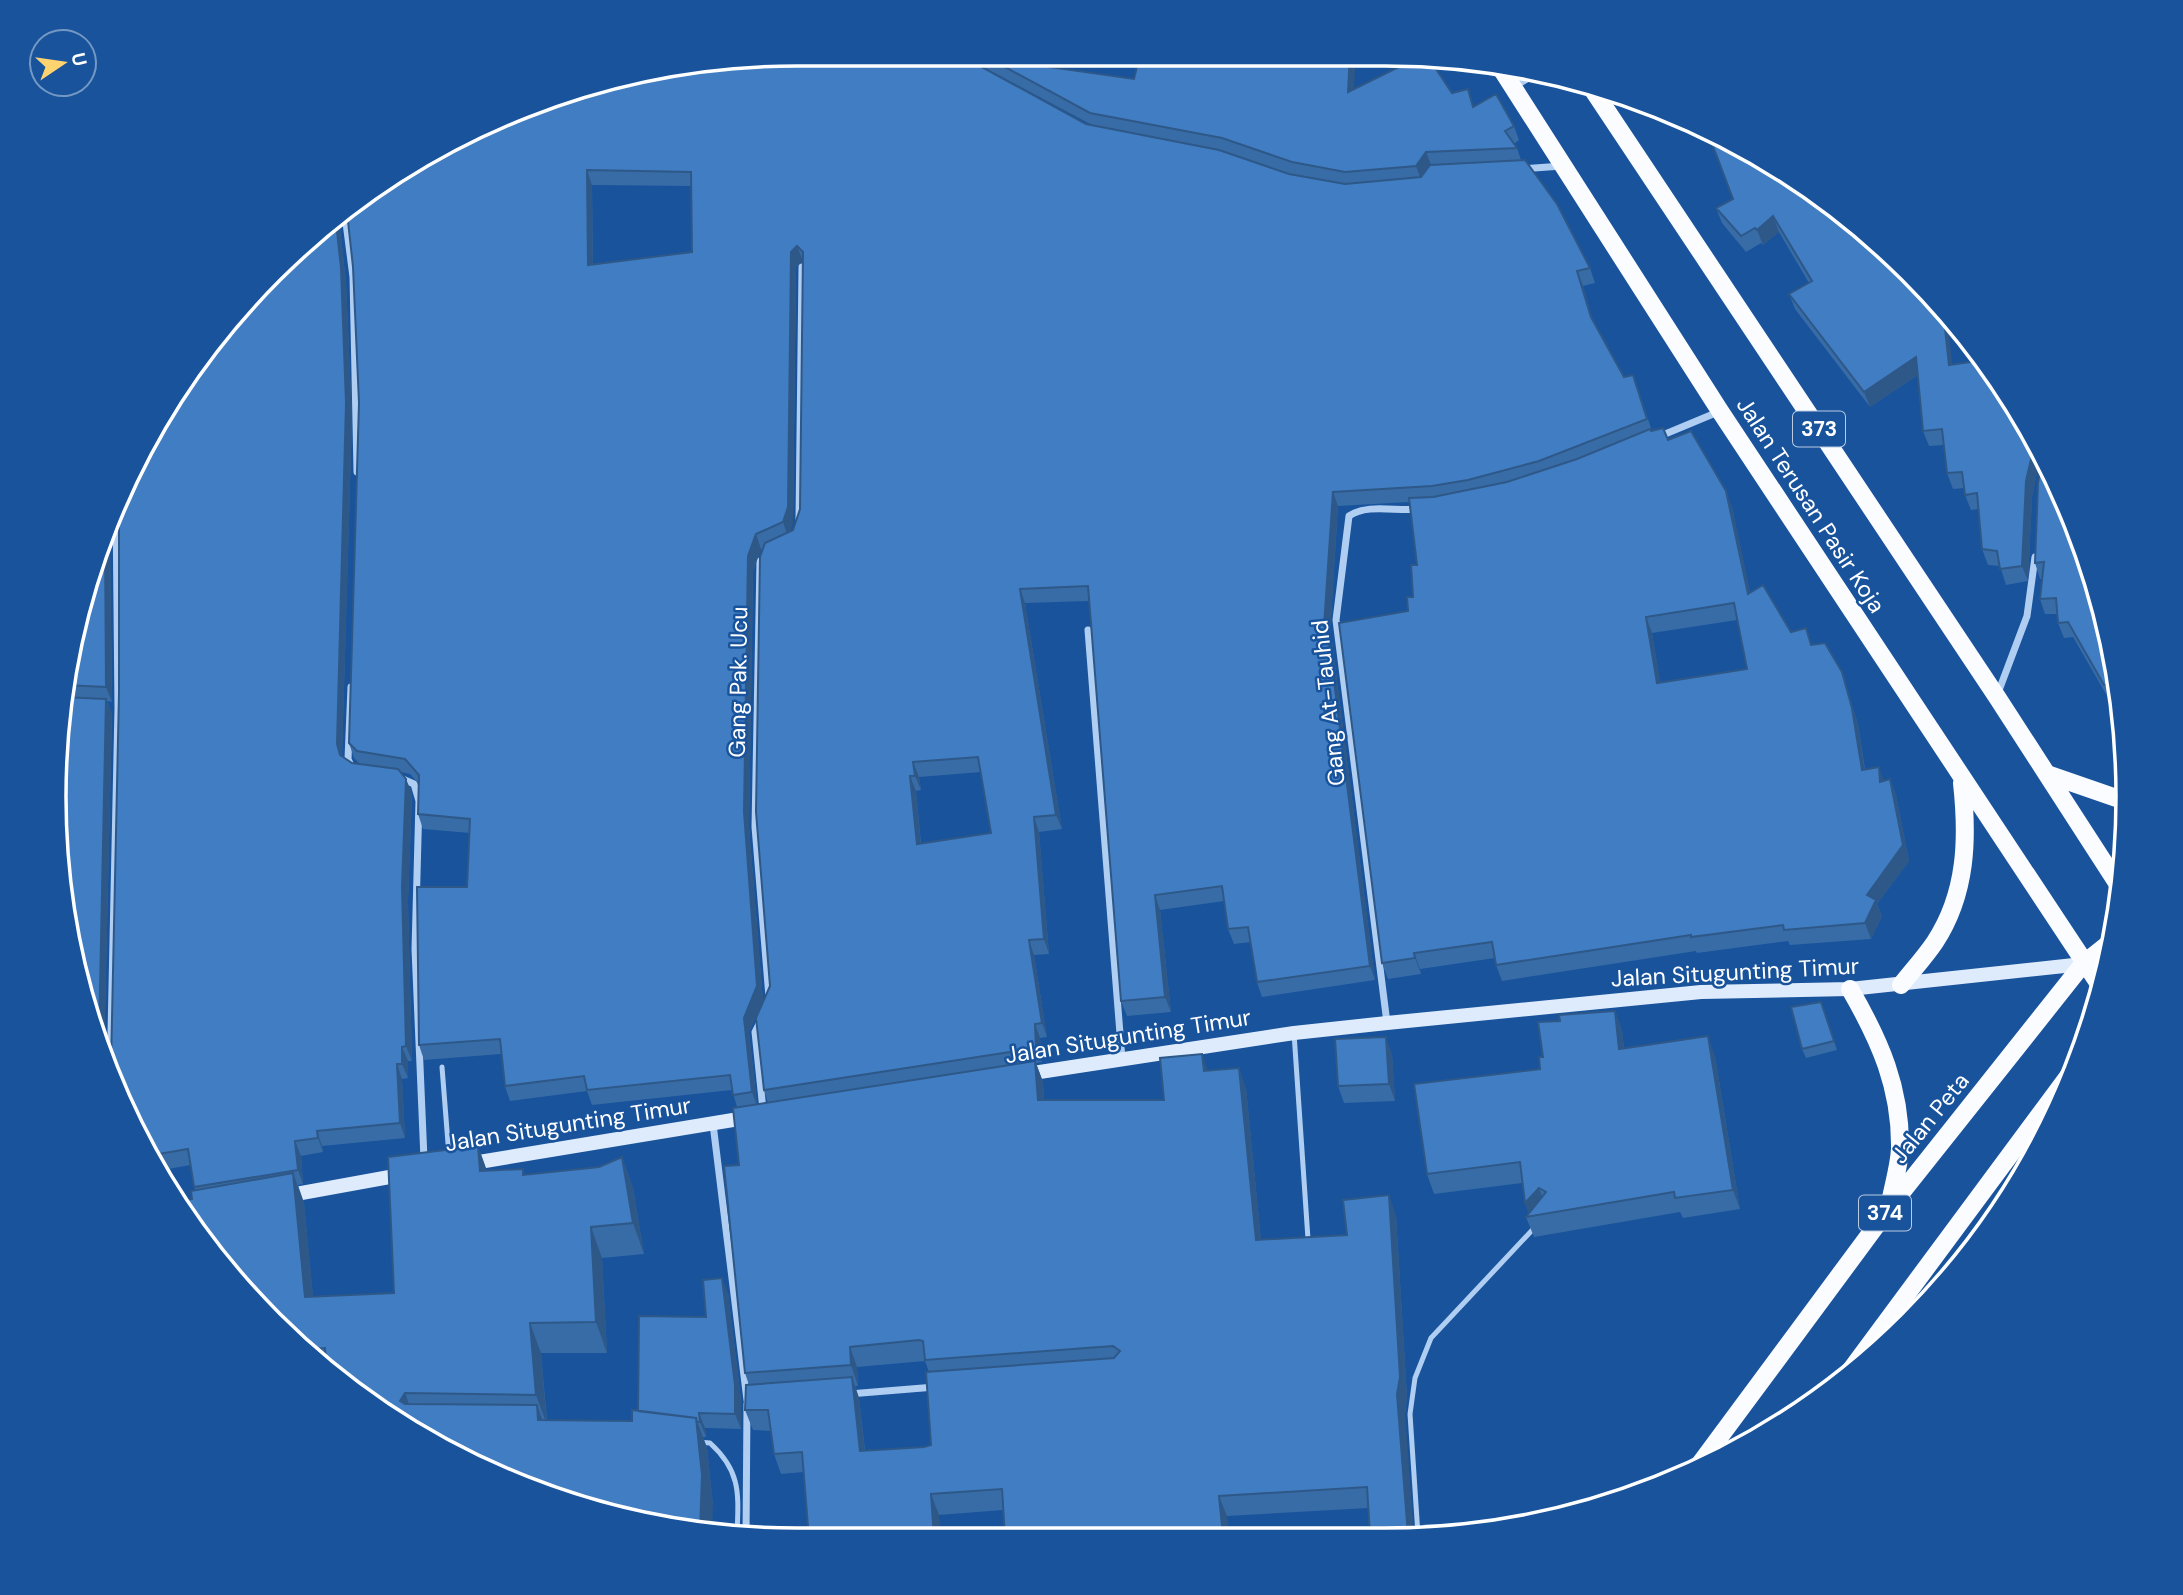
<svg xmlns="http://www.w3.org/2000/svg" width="2183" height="1595" viewBox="0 0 2183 1595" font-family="'DM Sans',sans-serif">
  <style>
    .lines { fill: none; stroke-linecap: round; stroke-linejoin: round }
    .lane { stroke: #afcef2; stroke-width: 5 }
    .street { stroke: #afcef2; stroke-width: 7 }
    .secondary { stroke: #deebfc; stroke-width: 14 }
    .primary { stroke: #fafcff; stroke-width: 18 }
    .wall { fill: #386ca7; fill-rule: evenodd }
    .shaded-wall { fill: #2e5888 }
    .building { fill: #417dc2; stroke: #2e5888; stroke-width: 2; fill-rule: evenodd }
    .labels { text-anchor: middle; stroke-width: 5; stroke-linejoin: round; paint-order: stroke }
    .shield { fill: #18539c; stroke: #bacbe1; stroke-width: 2 }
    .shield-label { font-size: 21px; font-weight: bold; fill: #fff }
    .street-label { font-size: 23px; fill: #fff; stroke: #18539c }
    .rim { fill: none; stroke: #fff; stroke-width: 3.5 }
  </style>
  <rect width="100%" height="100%" fill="#18539c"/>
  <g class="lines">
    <path class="lane" d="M1294 1033 1308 1239
      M442 1067 449 1156
      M698 1442 710 1443C743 1473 738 1497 737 1537
      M1418 1535 1410 1414 1415 1378 1431 1338 1536 1226"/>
    <path class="street" d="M1515 86 1535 74
      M1521 169 1562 166
      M345 215 353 277 357 472
      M1658 437 1718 412
      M799 519 802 267
      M760 561 755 827 769 997
      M1088 630 1122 1059
      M351 687 348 759 352 768
      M1998 693 2027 616 2035 557
      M398 777 414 784 419 801 415 949 424 1159
      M761 1020 755 1032 763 1110
      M1387 1023 1336 620 1349 516C1368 503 1397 512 1420 509
      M110 1080 118 708 116 507
      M713 1124 747 1400
      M849 1394 935 1387
      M746 1539 747 1404"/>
    <path class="secondary" d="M1020 1075 1294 1033 1387 1023 1701 992 1850 989 2083 964
      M467 1164 751 1117
      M285 1196 406 1174"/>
    <path class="primary" d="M1502 70 1720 411 2101 987
      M1589 84 1997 697 2123 892
      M2047 774 2125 801
      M1901 985C1912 971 1925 957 1935 942 1967 893 1968 838 1962 783
      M1850 989C1880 1041 1901 1088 1900 1149 1899 1167 1893 1186 1890 1203
      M1838 1387 2075 1067
      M1696 1469 1890 1207 2083 964 2112 941"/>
  </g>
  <path class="wall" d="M959 54H1060L1057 68 1134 79 1452 93 1474 107 1514 126 1519 140 1514 144 1517 148 1521 160 1590 268 1595 283 1583 286 1593 321 1624 377 1638 389 1652 431 1668 440 1732 507 1750 593 1791 632 1812 645 1842 672 1858 724 1865 769 1884 781 1890 779 1896 795 1909 861 1877 904 1882 916 1871 939 1790 945 1788 941 1697 953 1696 951 1502 981 1496 965 1495 958 1420 969 1421 974 1388 979 1382 963 1408 611 1413 597 1417 565 1409 502 1338 506 1330 634 1332 641 1375 980 1262 997 1257 982 1251 942 1234 944 1228 929 1224 901 1160 910 1171 1012 1127 1016 1121 1001 1089 601 1025 603 1062 829 1039 832 1049 954 1034 955 1047 1037 1040 1038 1042 1062 1036 1063 1043 1082 1044 1100H1164L1208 1071 1246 1088 1261 1240 1347 1235 1396 1215 1407 1397 1405 1414 1368 1508 1227 1516 1228 1536 1005 1537 1003 1510 939 1515 940 1538 809 1539 804 1472 781 1474 774 1454 771 1431 753 1430 745 1410 749 1385 745 1373 737 1107 732 1090 592 1105 587 1091 510 1101 505 1086 501 1054 424 1060 419 1045 467 887 470 833 423 829 418 814 419 784 410 774 401 772 412 793 408 902 412 1061H408V1078L402 1079 405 1138 322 1146 323 1152 301 1156 303 1184 298 1185 304 1203 313 1297 394 1293 478 1146 487 1171 525 1175 599 1167 622 1157 633 1188 644 1254 602 1258 607 1353H541L547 1420 632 1421 638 1411 706 1317 728 1293 741 1400V1429L705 1428 706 1437H703L707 1448 713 1505 468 1464 308 1357 208 1250 192 1199 195 1190 191 1165 162 1170 111 1082V1065L238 308 339 219 346 283 352 418 342 756 352 763 360 764 354 758 349 743 385 179 1086 124 1092 125ZM592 185 691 186 692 252 593 264ZM803 261 800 509 793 530 790 531 793 522 796 267ZM763 548 770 986 764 1090 768 1103 757 1104 749 1032 763 1001 749 827 753 571 761 549ZM1737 620 1747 669 1660 682 1652 633ZM981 772 991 833 921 843 916 791 921 790 919 777ZM925 1361 929 1372 931 1445 924 1447 865 1450 859 1398 855 1386H858L857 1367Z
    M1706 130 1953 365 1984 360 2052 468 2103 605 2121 711 2116 700 2110 701 2073 637 2064 638 2058 623 2057 614H2045L2040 599 2042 579H2040L2035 563 2043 456 2040 458 2032 497 2028 581 2006 585 2000 566 1988 565 1982 549 1979 509 1971 510 1965 495 1964 488 1953 489 1947 473 1944 445 1929 446 1923 431 1918 375 1870 407 1795 309 1789 294 1809 283 1779 232 1763 245 1761 243 1746 252 1722 223 1716 208 1733 199Z
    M110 541 112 702 107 701 112 714 104 1058 61 894V700L80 605Z
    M1821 1002 1837 1050 1806 1058 1802 1049Z
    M1615 1011 1622 1031 1624 1048 1715 1056 1740 1209 1683 1218 1680 1212 1534 1237 1526 1217 1529 1214 1525 1203 1522 1183 1434 1194 1427 1174 1540 1069 1543 1057 1560 1021Z
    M1392 1054 1395 1101 1344 1103 1338 1086Z"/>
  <path class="shaded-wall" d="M1052 54H1060L1055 82 1049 67Z
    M1350 54H1356L1353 106 1348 92Z
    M1426 152 1432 167 1421 180 1416 166Z
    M587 170 592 185 593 279 588 265Z
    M1773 216 1779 232 1763 245 1757 230Z
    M339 219 346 283 352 418 342 759 337 744 336 222Z
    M797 246 803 261 796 267 793 522 788 537 783 522 791 252Z
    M1577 271 1583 286 1596 332 1591 317Z
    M1943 310 1947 315 1954 381 1949 365Z
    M1916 357 1921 373 1870 407 1864 392Z
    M2035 442 2044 455 2040 458 2032 497 2028 581 2022 566 2026 481Z
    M1726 491 1732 507 1754 610 1748 594Z
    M1333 492 1338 506 1330 634 1332 641 1375 980 1370 966 1324 626Z
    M107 532 110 541 112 702 106 687 105 538Z
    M756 534 761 549 753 571 749 827 763 1001 749 1032 757 1106 752 1092 744 1018V812L748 556Z
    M1020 589 1025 603 1062 829 1056 815Z
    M1646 617 1652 633 1663 699 1657 683Z
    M1842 672 1858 724 1867 786 1862 770Z
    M106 699 112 714 104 1058 99 1038Z
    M913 762 919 777 921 790 915 776Z
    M1879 767 1885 783 1880 782Z
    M910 776 916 791 922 858 917 844Z
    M406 779 412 793 408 902 412 1061 406 1046 402 887Z
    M1890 779 1896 795 1909 861 1877 904 1882 916 1871 939 1865 923 1867 895Z
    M1034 817 1039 832 1049 954 1044 939Z
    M1155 895 1160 910 1171 1012 1165 997Z
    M1029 940 1034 955 1047 1037 1042 1023Z
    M1414 953 1420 969 1421 974 1415 958Z
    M1615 1011 1622 1031 1626 1069 1619 1049Z
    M1035 1024 1040 1038 1042 1062 1036 1048Z
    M1708 1036 1715 1056 1740 1209 1733 1190Z
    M1386 1037 1392 1054 1395 1101 1389 1084Z
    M402 1047 408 1061V1078L402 1064Z
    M1202 1054 1209 1074 1204 1071Z
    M1035 1061 1043 1082 1045 1120 1038 1100Z
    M397 1064 402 1079 405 1138 400 1123Z
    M1239 1068 1246 1088 1263 1261 1256 1240Z
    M317 1131 322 1146 323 1152 318 1138Z
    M295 1141 301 1156 303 1184 298 1170Z
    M478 1146 489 1177 480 1171Z
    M622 1157 633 1188 644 1254 633 1223Z
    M293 1173 304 1203 316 1327 305 1297Z
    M1539 1188 1546 1208 1530 1217 1525 1203Z
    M1389 1195 1396 1215 1407 1397 1405 1414 1414 1535H1408L1397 1394Z
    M591 1227 602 1258 607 1353 596 1322Z
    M722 1278 728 1293 741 1400V1429L735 1414Z
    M530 1323 541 1353 547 1425 536 1395Z
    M850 1347 857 1367 858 1386 851 1365Z
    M852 1377 859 1398 867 1471 860 1451Z
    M405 1393 416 1424 400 1401Z
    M537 1405 548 1436 538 1420Z
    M699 1413 705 1428 706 1437 700 1422Z
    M696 1418 707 1448 713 1505 712 1533 700 1531Z
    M931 1494 939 1515 940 1538H934Z
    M1219 1496 1227 1516 1228 1536H1223Z"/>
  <path class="building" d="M797 54H958L1086 124 1219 150 1289 174 1345 184 1421 177 1430 165 1525 160 1557 204 1590 268 1577 271 1591 317 1624 377 1633 375 1647 419 1539 461 1468 480 1432 486 1333 492 1324 626H1327L1370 966 1257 982 1248 927 1228 929 1222 886 1155 895 1165 997 1121 1001 1088 586 1020 589 1056 815 1034 817 1044 939 1029 940 1042 1023 1035 1024 1036 1048 764 1090 756 1018 770 986 756 812 760 557 765 543 793 530 800 509 803 252 797 246 791 252 788 507 783 522 756 534 748 556 744 812 757 986 744 1018 752 1092 733 1095 730 1075 587 1090 584 1076 505 1086 500 1039 419 1045 417 887H467L470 819 418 814 419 775 405 759 357 751 349 743 359 403 353 267 347 212 385 179 513 111 605 80ZM587 170 691 172 692 252 588 265ZM978 757 991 833 917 844 910 776H915L913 762Z
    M981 54H1052L1049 67 1134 79 1140 54H1350L1348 92 1417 58 1430 60 1452 93 1468 89 1473 107 1496 94 1514 126 1505 131 1517 148 1426 152 1416 166 1345 172 1292 162 1222 138 1090 113Z
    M1707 130 1798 179 1876 239 1943 310 1949 365 1984 360 2035 442 2026 481 2022 566 2000 569 1997 551 1982 549 1977 493 1965 495 1962 472 1947 473 1942 429 1923 431 1916 357 1864 392 1789 294 1812 281 1773 216 1757 230 1755 228 1741 236 1716 208 1733 199Z
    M336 222 341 268 346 403 337 744 340 755 352 763 398 769 406 779 402 887 406 1046 402 1047V1064H397L400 1123 317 1131 318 1138 295 1141 298 1170 194 1187 188 1149 153 1155 111 1082 107 1069 111 1065 119 693V520L117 506 131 469 238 308Z
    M1663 428 1668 440 1691 431 1726 491 1748 594 1763 585 1791 632 1806 628 1811 645 1825 643 1842 672 1852 708 1862 770 1879 767 1880 782 1890 779 1903 845 1867 895 1876 900 1865 923 1784 930 1783 925 1691 937V935L1496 965 1492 942 1414 953 1415 958 1382 963 1339 623 1408 611 1407 597H1413L1411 565H1417L1409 498 1433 497 1507 482 1577 459 1650 429 1651 431ZM1734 603 1747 669 1657 683 1646 617Z
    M2043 454 2052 468 2103 605 2118 695H2115L2111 684 2104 685 2068 622 2058 623 2056 598 2040 599 2044 562 2035 563 2038 483Z
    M105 538 106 687 64 685 80 605Z
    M61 697 106 699 99 1038 61 894Z
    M1821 1002 1834 1041 1802 1049 1791 1007Z
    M1615 1011 1619 1049 1708 1036 1733 1190 1675 1198 1674 1192 1526 1217 1546 1192 1539 1188 1525 1203 1520 1162 1427 1174 1414 1084 1540 1069 1539 1057H1543L1538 1022 1560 1021 1559 1015Z
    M1386 1037 1389 1084 1338 1086 1335 1039Z
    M1202 1054 1204 1071 1239 1068 1256 1240 1347 1235 1343 1200 1389 1195 1400 1377 1397 1394 1408 1535H1370L1367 1487 1219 1496 1223 1536 1005 1537 1002 1489 931 1494 934 1538 809 1539 802 1452 774 1454 768 1410H745L746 1385 852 1377 860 1451 924 1447 931 1445 926 1372 1114 1358 1120 1351 1113 1346 925 1360 923 1341 919 1340 850 1347 851 1365 745 1373 724 1166 739 1165 733 1108 1035 1061 1038 1100H1164L1160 1058Z
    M478 1146 480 1171 523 1169V1175L599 1167 622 1157 633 1223 591 1227 596 1322 530 1323 536 1395 405 1393 400 1401 405 1404 537 1405 538 1420 632 1421V1410L696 1418 702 1475 700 1531 605 1515 468 1464 327 1370 325 1348 302 1350 208 1250 180 1201 192 1199 191 1191 293 1173 305 1297 394 1293 388 1157Z
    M722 1278 735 1385V1414L699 1413 700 1422H697L696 1418 638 1411 639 1316 706 1317 703 1280Z"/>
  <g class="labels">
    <g class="shield">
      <rect x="1793" y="411.5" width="52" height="35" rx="5"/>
      <rect x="1859" y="1195.5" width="52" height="35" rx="5"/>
    </g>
    <g class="shield-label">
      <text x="1819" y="436">373</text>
      <text x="1885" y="1220">374</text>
    </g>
    <g class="street-label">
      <text transform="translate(1811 505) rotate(57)" y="8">Jalan Terusan Pasir Koja</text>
      <text transform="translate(738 682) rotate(-89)" y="8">Gang Pak. Ucu</text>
      <text transform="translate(1328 703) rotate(-96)" y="8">Gang At-Tauhid</text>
      <text transform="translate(1735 972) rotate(-3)" y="8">Jalan Situgunting Timur</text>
      <text transform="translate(1128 1036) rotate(-9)" y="8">Jalan Situgunting Timur</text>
      <text transform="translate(1930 1118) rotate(-51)" y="8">Jalan Peta</text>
      <text transform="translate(568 1124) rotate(-9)" y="8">Jalan Situgunting Timur</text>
    </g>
  </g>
  <path d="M0 0H2183V1595H0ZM797 66H1385A731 731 0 0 1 2116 797V797A731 731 0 0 1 1385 1528H797A731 731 0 0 1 66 797V797A731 731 0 0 1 797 66Z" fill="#18539c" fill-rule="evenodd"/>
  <path class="rim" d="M797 66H1385A731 731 0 0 1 2116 797V797A731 731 0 0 1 1385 1528H797A731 731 0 0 1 66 797V797A731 731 0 0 1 797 66Z"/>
  <g transform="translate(63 63) rotate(77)"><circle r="33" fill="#18539c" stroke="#7498c4" stroke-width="2"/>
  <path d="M0-5L12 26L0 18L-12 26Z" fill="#ffd470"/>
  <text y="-10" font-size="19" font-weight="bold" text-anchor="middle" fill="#ffffff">U</text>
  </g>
</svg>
